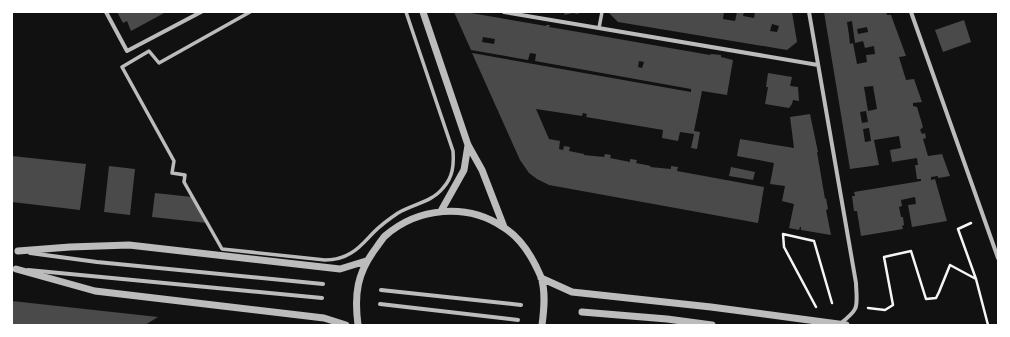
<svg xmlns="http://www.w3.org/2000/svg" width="1010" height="337" viewBox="0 0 1010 337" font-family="'Playfair Display',serif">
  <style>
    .building { fill: #4a4a4a; fill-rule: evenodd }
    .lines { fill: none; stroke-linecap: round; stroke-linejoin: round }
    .path { stroke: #f5f5f5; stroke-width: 2.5 }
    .pedestrian { stroke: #bcbcbc; stroke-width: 3.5 }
    .minor { stroke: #bcbcbc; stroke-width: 4 }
    .tertiary { stroke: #bcbcbc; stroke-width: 7 }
  </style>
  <rect width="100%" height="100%" fill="#111"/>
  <path class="building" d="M117 12H166L131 31 127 21 123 23Z
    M454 12H465L546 26V25H550L549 27 567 30 710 55 711 54 721 55V57L733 60 727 95 702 91 694 131 700 132 697 149 691 148 694 134 680 132 678 141 662 138 663 130 586 117 587 114 583 113 582 116 536 109 549 139 560 141 559 149 563 150 564 146 570 147 569 151 584 154V155L604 157 605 154 611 155 610 158 630 162V159L637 160 636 163 651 166 650 167 671 169V166L678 167 677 171 764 187 758 223 549 185 537 179 529 173 520 160 472 53 691 92V89L535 61 536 54 530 53 528 60 471 50ZM483 37 495 39 494 44 482 42ZM639 61 644 62 642 68 638 67Z
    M565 12H579L578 14 573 13 564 15Z
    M608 12H724L723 19 735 21 737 12H744L743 16 754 18 755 12H792L797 42 787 50 618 22ZM772 24 779 26 777 32 770 31Z
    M824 12H886L887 15H891L906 56 899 57 906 80 914 79 922 102 913 103V106L917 107 923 127 920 130 922 134 925 133 926 138 923 139 928 156 942 154 950 176 938 178V176L931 177V180L935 179 947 221 912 227 908 205 916 204 915 197 901 200 902 206 899 207 901 217H903L904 225 902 226 903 229 861 236 857 211H854L852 196H855L854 192 921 181V179H917L915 165H918L917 158 892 162 890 150 901 148 899 136 874 140 879 165 850 169ZM852 21 855 43 863 41 865 48 874 46 875 54 866 55 867 62 857 64 853 43 850 44 849 35 847 22ZM867 27 868 32 858 34 857 29ZM873 86 877 109 868 111 864 87ZM866 111 868 122 862 123 860 112ZM869 128 871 141 865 142 863 129Z
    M964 20 971 42 943 52 935 30Z
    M768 73 792 77 790 86 798 87 799 101 793 100 792 104 789 108 765 104 768 87H766Z
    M810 114 818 152H817L825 199 826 198 828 209 826 210 831 235 801 230V227H800L799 230 789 228 794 204 782 201 785 186 770 184 774 163 737 156 740 139 794 148 790 117Z
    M12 156 86 164 80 210 12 202Z
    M109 166 135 169 130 215 104 212Z
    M731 167 755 172 753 180 729 176Z
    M155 193 192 197 207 223 152 217Z
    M12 301 158 317 145 325H12Z"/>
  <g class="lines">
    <path class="path" d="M971 223 958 229 976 279 988 325
      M816 307 784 247 783 234 814 241 832 303
      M868 308 885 310 893 305 884 257 911 251 926 299 936 298 939 292 950 265 976 279"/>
    <path class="pedestrian" d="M250 12 159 63 149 51 122 67 174 161 172 173 185 175 184 182 222 249 325 260C334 260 343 258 351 253 360 248 366 240 374 232 381 225 389 219 398 213 413 204 432 202 443 188 453 177 454 165 453 151L406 12
      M599 28 602 12"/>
    <path class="minor" d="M106 12 127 51 201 12
      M504 12 818 65
      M809 12 856 283C857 308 860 308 840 324
      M911 12 998 258
      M30 253 97 262 323 284
      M28 270 322 298
      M381 290 521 305
      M380 304 518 320"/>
    <path class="tertiary" d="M423 12 468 145 482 170 504 227
      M441 211 464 170 468 145
      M18 251 70 247 129 245 340 269 366 261
      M16 269 95 291 324 318 346 325
      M541 278 572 292 711 307 846 325
      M582 312 667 319 712 325
      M358 325C354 294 357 273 376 248 379 244 382 239 385 236 418 207 467 203 503 227 521 238 533 258 541 277 546 292 544 310 542 325"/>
  </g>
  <rect width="1010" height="337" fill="none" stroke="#ffffff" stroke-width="26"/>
</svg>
